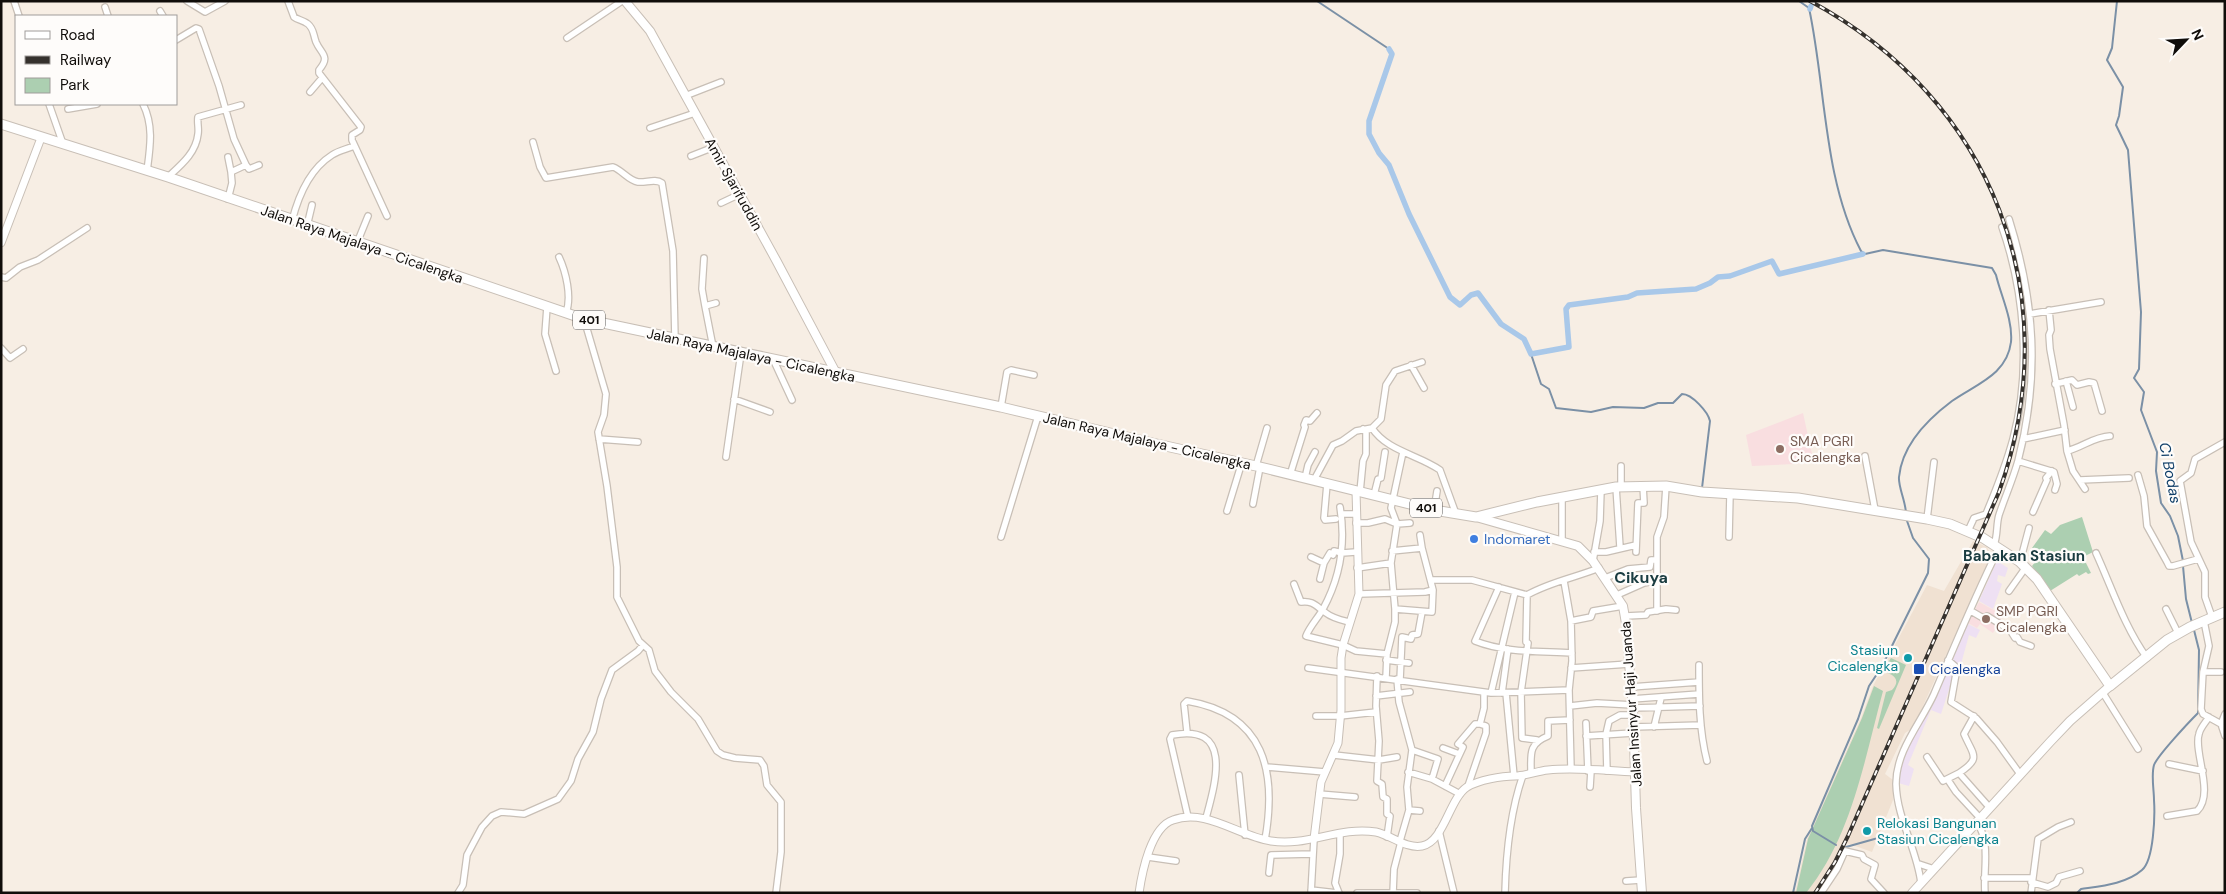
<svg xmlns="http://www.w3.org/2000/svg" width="2226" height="894" viewBox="0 0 2226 894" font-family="'DM Sans',sans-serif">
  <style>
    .commercial { fill: #eee0f3 }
    .built { fill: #f0e1d2 }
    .education { fill: #f9dee0 }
    .green { fill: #accfb1 }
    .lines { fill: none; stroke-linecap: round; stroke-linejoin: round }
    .stream { stroke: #7b90a6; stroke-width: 2 }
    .canal { stroke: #a9c8e9; stroke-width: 5.5 }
    .minor-casing { stroke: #c8bfb6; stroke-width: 8 }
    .tertiary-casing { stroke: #c8bfb6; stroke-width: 9 }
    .secondary-casing { stroke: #c8bfb6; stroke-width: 10 }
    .primary-casing { stroke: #c8bfb6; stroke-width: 11 }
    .minor { stroke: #fff; stroke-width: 5.5 }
    .tertiary { stroke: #fff; stroke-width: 7 }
    .secondary { stroke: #fff; stroke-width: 8 }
    .primary { stroke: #fff; stroke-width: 9 }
    .rail-casing { stroke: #35312d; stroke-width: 4 }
    .rail { stroke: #fefcfa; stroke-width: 2; stroke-dasharray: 5.5; stroke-linecap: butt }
    .education-dot { fill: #8d6e63; stroke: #fefcfa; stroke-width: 2 }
    .shop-dot { fill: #3f7fe0; stroke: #fefcfa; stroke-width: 2 }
    .culture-dot { fill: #0f9aa8; stroke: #fefcfa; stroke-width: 2 }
    .transit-dot { fill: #1a4fb4; stroke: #fefcfa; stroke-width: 2 }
    .labels { text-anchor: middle; stroke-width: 4.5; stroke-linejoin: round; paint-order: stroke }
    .shield { fill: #fefcfa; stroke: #575552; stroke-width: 1 }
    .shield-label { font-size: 12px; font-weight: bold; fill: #100d0a }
    .street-label { font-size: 14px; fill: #100d0a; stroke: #fefcfa }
    .education-label { font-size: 14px; fill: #785e54; stroke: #fefcfa; text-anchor: start }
    .shop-label { font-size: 14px; fill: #366cbe; stroke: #fefcfa; text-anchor: start }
    .culture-label { font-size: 14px; fill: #0d838f; stroke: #fefcfa; text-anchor: end }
    .transit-label { font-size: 14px; fill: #164399; stroke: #fefcfa; text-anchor: start }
    .water-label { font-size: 15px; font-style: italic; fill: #103f69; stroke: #fefcfa }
    .neighbourhood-label { font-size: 15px; font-weight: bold; fill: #1a3c41; stroke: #fefcfa }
    .quarter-label { font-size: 16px; font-weight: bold; fill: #1a3c41; stroke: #fefcfa }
  </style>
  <rect width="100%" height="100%" fill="#f7eee4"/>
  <path class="commercial" d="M1997 561 2008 568 2005 577 1998 575 1997 581 2002 584 1993 609 1979 601Z
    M1968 624 1980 630 1976 638 1969 635 1961 664 1957 665 1941 714 1931 710 1908 765 1914 769 1909 786 1898 783 1899 775 1905 756 1917 730 1931 709Z"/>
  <path class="built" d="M1973 541 1987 547 1991 556 1913 728 1905 733 1885 774 1893 780V800L1872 852 1847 843 1830 877 1819 893H1795L1807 839 1861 718 1873 686 1927 585 1944 591Z"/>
  <path class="education" d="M1803 413 1814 463 1752 466 1746 435Z
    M1979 602 2003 615 1993 633 1980 624 1977 628 1968 623Z"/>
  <path class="green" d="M2082 517 2093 552 2083 557 2091 573 2088 574 2086 572 2079 576 2077 574 2050 591 2032 566 2036 561 2031 555 2034 550 2032 548 2045 530 2051 534 2060 525Z
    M1891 658 1906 665 1879 729 1877 728 1886 692 1892 690C1902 680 1893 673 1882 672Z
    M1874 686 1883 691C1864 761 1852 836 1806 893H1796L1808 839 1862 718Z"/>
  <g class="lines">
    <path class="stream" d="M1317 1 1389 49
      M1799 1 1809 8C1826 87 1823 179 1861 251L1865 254 1883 250 1992 268 1996 275C2001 296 2013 320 2011 342 2007 375 1976 384 1952 401 1928 419 1902 445 1899 477 1898 487 1906 502 1906 514
      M2117 1 2112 48 2107 60 2123 87 2119 116 2116 125 2128 150 2141 312 2139 369 2134 378 2144 392 2141 410 2157 452 2156 471 2161 503 2170 516 2178 536 2183 561
      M1531 354 1541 384 1549 389 1556 408 1591 412 1613 407 1644 408 1658 403H1673L1682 394C1692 394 1708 412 1710 421L1702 488
      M2183 566 2186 599 2192 623
      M1836 845 1813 831 1812 826 1858 719 1869 686 1881 668 1928 573 1929 559 1913 538 1906 518
      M1846 847 1878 838
      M1793 893 1805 839 1812 828
      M2077 893 2081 889C2101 886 2126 884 2142 870 2154 860 2155 815 2154 800 2154 790 2151 775 2154 765 2158 755 2189 722 2198 713L2199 650 2194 630"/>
    <path class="canal" d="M1810 9 1811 6
      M1389 49 1392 54 1369 121V134L1379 153 1389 165 1409 214 1450 297 1460 305 1471 295 1478 293 1501 324 1524 339 1531 354 1569 347 1566 309 1569 305 1628 297 1637 293 1696 289 1710 283 1718 277 1730 276 1772 261 1779 274 1863 254"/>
    <g class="minor-casing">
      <path id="minor" d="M14 1 19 16
        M187 1 205 12 225 1
        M288 1 294 17C298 20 303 20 308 24 314 29 313 34 316 42 321 54 331 56 319 70V73L361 127 360 130 352 135V140L387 216
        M105 7 108 16
        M160 11 163 16
        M567 38 622 1
        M176 40 196 28 199 29 219 86 234 139 246 165 231 172 232 183 228 199
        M310 92 322 78
        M685 96 721 82
        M49 104 63 144
        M143 104C154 126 150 148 147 171
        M68 109 97 104
        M650 128 695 113
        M533 142 540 167 546 178 613 167C622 170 628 180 638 182 646 183 655 178 662 183L673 251 675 339
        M691 156 714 147
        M228 157 231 172
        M246 165 249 169 259 165
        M168 177C181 165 196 153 198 134 199 128 197 123 198 117L241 105
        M721 203 740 194
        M292 221C298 197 310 169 332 155 338 151 347 149 354 146
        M307 226 312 205
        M357 243 368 216
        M559 257C566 272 572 297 566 313
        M704 258 702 289 705 306
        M1 277 6 278 20 267 38 260 87 228
        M547 307 545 334 556 371
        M2049 310 2051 330 2049 335 2050 349 2064 425 2067 451 2073 471 2085 489
        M2030 314 2101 302
        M584 319 606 394 604 415 598 432 607 486 617 567V597L639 641 649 650 655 671 671 692 698 719 717 751 723 755 735 758 760 760 764 766 767 785 781 802V852L776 893
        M713 347 705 306 716 303
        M1 348 10 358 23 349
        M773 359 792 400
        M1411 365 1424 388
        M2066 381 2073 407
        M2055 384 2072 380 2077 385 2089 382 2094 383 2102 411
        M734 399 770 412
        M1001 407 1007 372 1011 370 1034 375
        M1372 428C1387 451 1419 455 1440 470L1456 514
        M599 439 638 442
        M2023 439 2065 430
        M2067 451C2083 447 2093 437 2110 436
        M1865 456 1875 510
        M726 457 741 353
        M2018 461 2054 472 2057 484 2055 490
        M1256 466 1267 428
        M1290 475 1305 427 1304 425 1306 420 1310 421 1317 413
        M2138 475 2144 496 2147 526 2167 562 2169 566H2173L2198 559
        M1305 478 1308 465 1315 452
        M1314 480 1333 445 1342 441 1356 431 1372 428 1381 419 1386 385 1395 371 1422 362
        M2080 480 2129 478
        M1327 484 1324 518 1325 520 1336 519
        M1621 486V466
        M1616 487 1620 547
        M1360 492 1363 461 1366 454V432L1363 429
        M1374 495 1378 479 1381 478 1385 452
        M1253 504 1260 467
        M1340 507C1346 543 1341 576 1323 609 1318 618 1310 626 1306 636L1343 645 1356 651 1387 654
        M1434 510 1437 491
        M1227 511 1242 462
        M2033 512 2047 480 2046 478 2052 471
        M1343 514H1356
        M1927 519 1934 462
        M1356 523H1368L1385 519 1397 524 1410 523
        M1968 531 1974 518 1986 514C1996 490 2006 465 2013 439 2031 371 2025 293 2002 227
        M1001 537 1038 416
        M1729 537 1730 494
        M1562 541V498
        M1994 545C1998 535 1996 525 1999 515 2005 497 2013 479 2018 461 2040 376 2035 302 2009 219
        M1392 551 1422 548 1420 535
        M1594 552H1606L1636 545
        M1636 552 1638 503H1644L1643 486
        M2096 553C2112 588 2124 626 2147 658
        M1311 557 1324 563
        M1593 561 1600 521 1601 490
        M2020 562 2029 528
        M1357 568 1391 563
        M1605 578 1628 569 1650 567 1651 560H1657
        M1320 579 1324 563 1330 553 1333 555 1334 551 1342 553 1356 552
        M1431 580H1472L1527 595C1550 582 1574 578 1599 568
        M1564 581 1571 621 1572 661 1569 690 1571 769
        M1294 584 1301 602C1313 600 1317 607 1326 613 1332 618 1341 620 1349 622
        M1499 587 1475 641C1505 653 1540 651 1572 653
        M2009 591 2026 567
        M1359 594 1425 592 1433 590
        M1527 595 1526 642 1528 643 1521 692 1522 738 1537 740
        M1617 595 1644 583 1658 580
        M1395 609 1432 612 1433 590 1422 548
        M2166 609 2178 633
        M1657 611V537L1664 517 1666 486
        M1971 611 1983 618 1987 616 2010 630 2015 638 2017 637 2020 642 2031 646
        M1626 616 1646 615 1648 612 1666 609 1676 610
        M2212 617 2205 597V572L2191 542 2180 481 2191 473 2195 459 2225 442
        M1571 621 1591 617 1593 611 1623 606
        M2204 621 2209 646 2203 672 2201 709 2203 714 2221 724
        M1386 660 1409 663
        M1948 660 1957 668 1951 702 1976 718 1997 742 2020 774
        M1699 665C1699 697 1699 730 1707 761
        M1308 668 1491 693 1569 690
        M1571 668 1629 664
        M2203 672H2221
        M1377 676 1376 706 1379 741 1377 781 1382 784 1383 797 1387 799V814L1390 816 1387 837
        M1386 678 1387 654 1395 622V609L1391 563 1397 524 1391 508 1403 452
        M1397 679 1399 702 1412 750 1438 759 1432 779 1460 794
        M1400 680 1402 637 1411 639 1412 635 1418 634 1422 612
        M1631 687 1699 682
        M1491 693 1515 592
        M1502 693 1508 649
        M1506 693 1514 776
        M2103 693 2138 749
        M1376 696 1410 692
        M1632 699 1699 694
        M1570 706 1597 703 1633 705
        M1633 708 1700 706
        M2225 714 2221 724 2225 736
        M1316 716H1340L1376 712
        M1586 723 1588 771
        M1633 727 1701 725
        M1654 727 1661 698
        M1187 732 1184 704 1187 701C1265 714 1277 772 1265 840
        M1586 736 1633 733
        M1443 748 1459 754
        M1334 755 1379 760 1397 757
        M1927 757 1943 781 1959 773 1990 808
        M2169 764 2203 771
        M1267 767 1325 772
        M1607 771 1606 734 1609 721 1620 715H1633
        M1408 772 1432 779
        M1531 773C1531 754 1528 744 1548 736V721L1570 720
        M1959 773C1982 758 1973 755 1964 734L1974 716
        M1239 775 1245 835
        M1948 780 1956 792 1980 818
        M1445 786 1463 747 1458 744 1475 724H1480
        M1468 786 1486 733V726L1480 724 1484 708V693
        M1590 787 1591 771
        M1319 794 1355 797
        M1409 810 1420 811
        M2167 816 2197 811C2215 794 2193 751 2199 734 2200 728 2206 722 2209 717
        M1188 817 1170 739 1172 735C1233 723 1216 781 1206 818
        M1977 822C1991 844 1983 868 1985 893
        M1439 831 1454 893
        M1400 841 1409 810 1407 787 1412 750
        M1148 857 1176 861
        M1919 864 1934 869
        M1269 873 1271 855 1312 854
        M1984 878H2031
        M1626 881 1641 880
        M2031 882 2048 887 2056 883 2059 877 2080 871
        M1921 883C1917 849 1897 819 1896 784 1896 750 1921 723 1934 694 1955 645 1975 596 1999 548
        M1311 890 1337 893
        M458 893 463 885 467 855 482 827 492 816 501 812 524 814 558 799 571 781 578 759 593 732 601 699 612 670 638 651 643 645
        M1311 893 1314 839
        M1339 893 1335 883 1340 854V833
        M1357 893H1417
        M1393 893 1394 869 1401 842
        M1505 893C1506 853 1510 812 1523 775
        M1821 893 1837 869 1845 851 1862 855 1864 859 1875 865 1871 879 1884 893
        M2031 893 2038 839 2058 827 2071 822"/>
    </g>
    <g class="tertiary-casing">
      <path id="tertiary" d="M1 243 41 138
        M1314 839 1321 782 1338 743 1341 710V658L1343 645 1359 594 1356 491
        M1139 893C1142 872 1151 827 1173 820 1206 808 1238 836 1271 841 1307 847 1339 826 1376 832 1391 835 1406 849 1422 846 1444 842 1449 799 1467 787 1479 780 1501 776 1515 776 1526 776 1537 771 1548 770 1577 767 1607 771 1635 772"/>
    </g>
    <g class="secondary-casing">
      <path id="secondary" d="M625 1 650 31 776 260 836 373
        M1476 517 1578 546 1593 561 1623 606 1628 635 1629 663 1633 708 1636 808 1642 893
        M1912 893 2050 742 2070 721 2110 686"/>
    </g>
    <g class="primary-casing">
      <path id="primary" d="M1 124 168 177 584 319 1001 407 1152 443 1256 466 1434 510 1476 517 1537 502 1616 487 1666 486 1702 492 1798 498 1927 519 1950 524 1983 538 2020 562 2037 579 2110 686 2167 640 2190 627 2225 612"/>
    </g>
    <use href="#minor" class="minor"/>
    <use href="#tertiary" class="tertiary"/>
    <use href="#secondary" class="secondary"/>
    <use href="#primary" class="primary"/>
    <g class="rail-casing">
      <path id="rail" d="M1810 1C1993 99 2069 297 1999 492L1848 836 1835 862 1815 893"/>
    </g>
    <use href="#rail" class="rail"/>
  </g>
  <g class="education-dot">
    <circle cx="1780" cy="449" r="5"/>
    <circle cx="1986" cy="619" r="5"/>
  </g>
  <circle class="shop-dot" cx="1474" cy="539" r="5"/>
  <g class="culture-dot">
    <circle cx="1908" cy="658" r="5"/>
    <circle cx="1867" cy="831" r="5"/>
  </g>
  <rect class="transit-dot" x="1913" y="663" width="12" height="12" rx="2.5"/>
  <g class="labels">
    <g class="shield">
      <rect x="573" y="310.5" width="32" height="19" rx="4"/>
      <rect x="1410" y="498.5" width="32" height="19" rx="4"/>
    </g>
    <g class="shield-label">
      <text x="589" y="324">401</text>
      <text x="1426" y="512">401</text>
    </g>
    <g class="street-label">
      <text transform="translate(734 184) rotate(61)" y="5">Amir Sjarifuddin</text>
      <text transform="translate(362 244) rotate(19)" y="5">Jalan Raya Majalaya - Cicalengka</text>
      <text transform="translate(751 355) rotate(12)" y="5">Jalan Raya Majalaya - Cicalengka</text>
      <text transform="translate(1147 441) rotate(13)" y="5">Jalan Raya Majalaya - Cicalengka</text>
      <text transform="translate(1631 704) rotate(-94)" y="5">Jalan Insinyur Haji Juanda</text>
    </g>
    <g class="education-label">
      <text x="1790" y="446">SMA PGRI<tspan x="1790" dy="16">Cicalengka</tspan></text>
      <text x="1996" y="616">SMP PGRI<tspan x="1996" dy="16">Cicalengka</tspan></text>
    </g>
    <g class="shop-label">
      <text x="1484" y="544">Indomaret</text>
    </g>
    <g class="culture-label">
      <text x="1898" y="655">Stasiun<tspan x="1898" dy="16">Cicalengka</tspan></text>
      <text x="1877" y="828" text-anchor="start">Relokasi Bangunan<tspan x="1877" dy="16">Stasiun Cicalengka</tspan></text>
    </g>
    <g class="transit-label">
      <text x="1930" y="674">Cicalengka</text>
    </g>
    <g class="water-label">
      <text transform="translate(2170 473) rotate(79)" y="5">Ci Bodas</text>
    </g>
    <g class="neighbourhood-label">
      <text x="2024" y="561">Babakan Stasiun</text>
    </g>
    <g class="quarter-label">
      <text x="1641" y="583">Cikuya</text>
    </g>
  </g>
  <rect width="2226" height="894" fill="none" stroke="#100d0a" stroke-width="5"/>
  <rect x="15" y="15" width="162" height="90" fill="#fefcfa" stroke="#9f9c9a"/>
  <rect x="25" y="31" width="25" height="8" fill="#ffffff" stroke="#9f9c9a"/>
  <text x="60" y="40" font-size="15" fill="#100d0a">Road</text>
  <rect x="25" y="56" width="25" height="8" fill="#35312d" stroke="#9f9c9a"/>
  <text x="60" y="65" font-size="15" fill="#100d0a">Railway</text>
  <rect x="25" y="78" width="25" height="15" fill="#accfb1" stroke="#9f9c9a"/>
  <text x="60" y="90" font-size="15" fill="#100d0a">Park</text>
  <g transform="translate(2186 40) rotate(65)" stroke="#fefcfa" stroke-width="4" paint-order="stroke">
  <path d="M0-4L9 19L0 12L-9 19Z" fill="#100d0a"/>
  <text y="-8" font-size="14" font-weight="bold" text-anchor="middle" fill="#100d0a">N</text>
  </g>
</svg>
